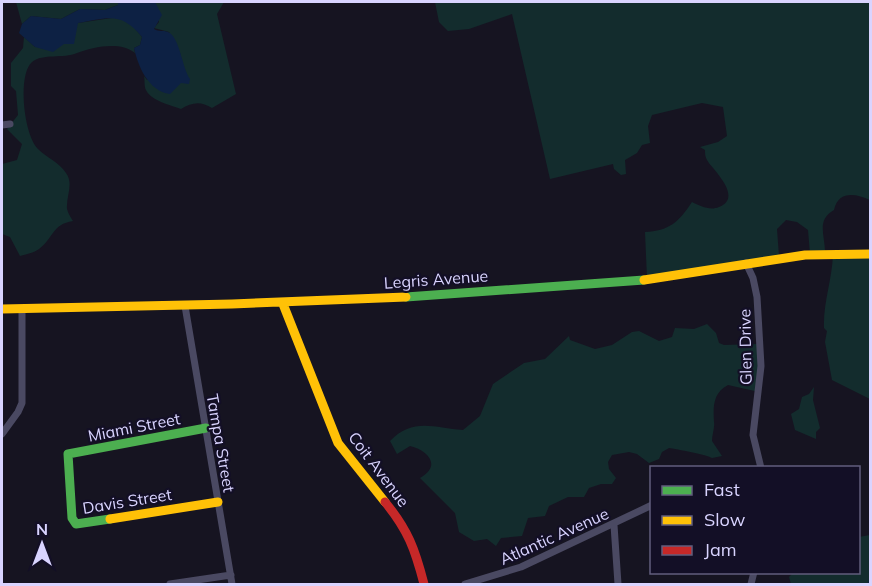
<svg xmlns="http://www.w3.org/2000/svg" width="872" height="586" viewBox="0 0 872 586" font-family="Mulish,sans-serif">
  <style>
    .green { fill: #132c2d }
    .water { fill: #0d2144 }
    .lines { fill: none; stroke-linecap: round; stroke-linejoin: round }
    .stream { stroke: #0d2144; stroke-width: 2 }
    .street { stroke: #4a4962; stroke-width: 7 }
    .fast { stroke: #4caf50; stroke-width: 9 }
    .slow { stroke: #ffc107; stroke-width: 9 }
    .jam { stroke: #c62828; stroke-width: 9 }
    .labels { text-anchor: middle; stroke-width: 4.5; stroke-linejoin: round; paint-order: stroke }
    .street-label { font-size: 16px; fill: #d9d4ff; stroke: #130f26 }
  </style>
  <rect width="100%" height="100%" fill="#161421"/>
  <path class="green" d="M16 2H118V5L105 10 80 9 61 19 31 16 22 24Z
    M155 2H224L217 14 236 94 212 108C201 101 192 102 181 109 171 105 151 101 146 90 144 87 145 80 144 76L147 80 183 70 180 53 169 32 154 28 159 22Z
    M435 2H870V200C855 193 838 191 834 210 816 220 825 235 825 252L810 254 808 230 797 222 786 220 777 229 779 256 647 278 645 232C669 231 679 222 692 202 700 206 710 211 719 207 744 197 712 169 707 160 705 157 705 153 705 150L700 147 718 142 727 136 723 107 702 103 652 115 648 126 650 143 642 145 637 153 625 160 626 174 621 175 614 169 613 164 550 179 512 14 469 29 448 31 439 22Z
    M118 17 132 25 142 37 140 45 134 48 135 53C120 41 93 47 77 53 63 59 43 53 32 62 17 75 24 136 38 149 47 158 59 162 66 173 74 184 66 196 67 209 68 213 71 218 73 221 52 224 53 239 39 249 34 253 26 254 20 256L10 237 2 234V164L17 160 22 144 7 129 18 115 16 91 11 86V63L23 48 24 37 35 47 78 23Z
    M870 253V399L832 380 825 342 827 331 824 328C823 303 832 281 833 254Z
    M707 324 716 333 719 343 724 345 758 344 759 392 728 385C713 393 713 406 714 422 715 427 712 435 712 441L722 456 712 458C708 455 676 449 669 448L662 452 659 459 649 463 637 454 629 452 612 455 608 462 609 469 616 478 612 484H601L589 488 584 497H568L549 506 545 516 528 518 522 536 501 538 496 546 487 539 474 541 459 532 455 513 420 478C442 466 428 450 410 446L397 454 390 441C413 417 434 428 463 430L480 416 493 384 524 363 545 359 569 336 570 340 595 349 612 345 632 332 639 331 659 341 672 337 675 328 694 329Z
    M814 387 813 400 820 428 816 432V439L795 430 791 414 799 409 802 397 809 394Z
    M870 535V584H791L789 577 793 573 858 572 859 537Z"/>
  <path class="water" d="M118 2H155L162 15 154 29C159 32 163 30 168 32 180 37 182 68 190 79L189 84 181 83 170 94C148 91 138 66 134 48L140 45 142 37C121 11 108 18 78 23L74 44H64L53 52 35 47 19 33 22 24 31 16 61 19 80 9 105 10 118 5Z"/>
  <g class="lines">
    <path class="stream" d="M869 584 870 579"/>
    <path class="street" d="M2 125 10 124
      M746 263 753 278 757 297 761 366 753 435 761 468
      M185 306 232 584
      M2 434 18 412 22 403V309
      M614 525 618 584
      M170 584 231 575
      M465 584 521 567 652 505
      M751 584 754 572"/>
    <path class="fast" d="M406 297 644 280
      M110 519 76 524 72 518 68 454 206 428"/>
    <path class="slow" d="M644 280 805 255 870 254
      M283 304 338 443 385 502
      M2 309 232 304 406 297
      M110 519 218 502"/>
    <path class="jam" d="M385 502C408 530 415 549 424 584"/>
  </g>
  <g class="labels">
    <g class="street-label">
      <text transform="translate(436 279) rotate(-4)" y="6">Legris Avenue</text>
      <text transform="translate(745 347) rotate(-91)" y="6">Glen Drive</text>
      <text transform="translate(134 427) rotate(-11)" y="6">Miami Street</text>
      <text transform="translate(221 443) rotate(80)" y="6">Tampa Street</text>
      <text transform="translate(379 469) rotate(53)" y="6">Coit Avenue</text>
      <text transform="translate(127 501) rotate(-9)" y="6">Davis Street</text>
      <text transform="translate(554 536) rotate(-24)" y="6">Atlantic Avenue</text>
    </g>
  </g>
  <rect width="872" height="586" fill="none" stroke="#d9d4ff" stroke-width="6"/>
  <rect x="650" y="466" width="210" height="108" fill="#130f26" stroke="#625e7d" stroke-width="1.5"/>
  <rect x="662" y="486" width="30" height="9" fill="#4caf50" stroke="#625e7d" stroke-width="1.5"/>
  <text x="704" y="496" font-size="18" fill="#d9d4ff">Fast</text>
  <rect x="662" y="516" width="30" height="9" fill="#ffc107" stroke="#625e7d" stroke-width="1.5"/>
  <text x="704" y="526" font-size="18" fill="#d9d4ff">Slow</text>
  <rect x="662" y="546" width="30" height="9" fill="#c62828" stroke="#625e7d" stroke-width="1.5"/>
  <text x="704" y="556" font-size="18" fill="#d9d4ff">Jam</text>
  <g transform="translate(42 544)" stroke="#130f26" stroke-width="4.5" paint-order="stroke">
  <path d="M0-4.5L10 22L0 15L-10 22Z" fill="#d9d4ff"/>
  <text y="-9" font-size="16" font-weight="bold" text-anchor="middle" fill="#d9d4ff">N</text>
  </g>
</svg>
